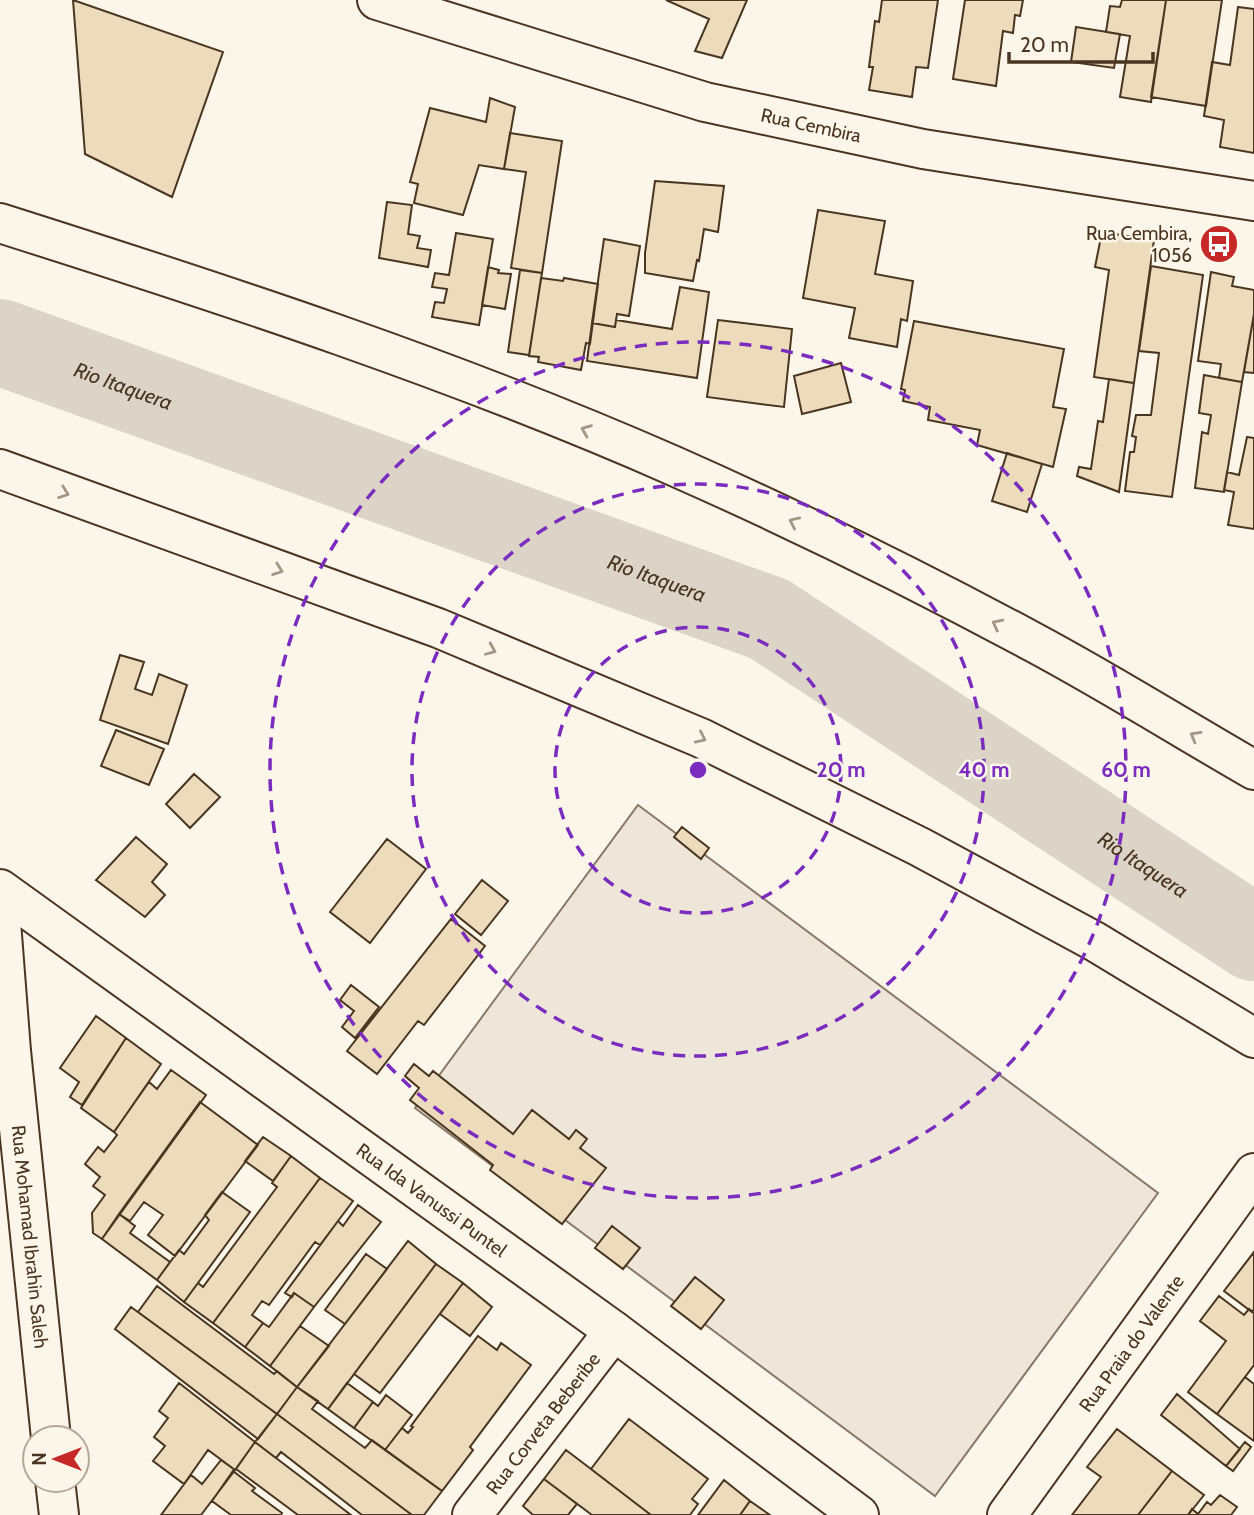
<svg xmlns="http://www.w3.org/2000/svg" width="1254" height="1515" viewBox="0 0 1254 1515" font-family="Cabin,sans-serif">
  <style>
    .green { fill: #ede6d9; stroke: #887966; stroke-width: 2 }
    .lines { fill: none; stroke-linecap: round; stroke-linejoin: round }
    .river { stroke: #dcd4c6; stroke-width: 86 }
    .building { fill: #ecdcbc; stroke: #4a3520; stroke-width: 2 }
    .street-casing { stroke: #4a3520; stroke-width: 42 }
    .secondary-casing { stroke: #4a3520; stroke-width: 42 }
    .street { stroke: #fbf6e9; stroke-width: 38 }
    .secondary { stroke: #fbf6e9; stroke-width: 38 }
    .oneway { stroke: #a29684 }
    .ring { fill: none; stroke: #7b2cbf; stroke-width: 3.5; stroke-dasharray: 12 9 }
    .labels { text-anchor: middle; stroke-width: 5; stroke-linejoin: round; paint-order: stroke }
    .street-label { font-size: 19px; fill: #4a3520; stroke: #fbf6e9 }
    .poi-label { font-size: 19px; fill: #4a3520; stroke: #fbf6e9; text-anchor: end }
    .water-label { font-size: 21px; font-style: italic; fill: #4a3520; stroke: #fbf6e9 }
    .centre { fill: #7b2cbf; stroke: #fbf6e9; stroke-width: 3.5 }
    .ring-label { font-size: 21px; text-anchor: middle; font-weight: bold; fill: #7b2cbf; stroke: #fbf6e9; stroke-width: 5; stroke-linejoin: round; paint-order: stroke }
  </style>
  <rect width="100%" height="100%" fill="#fbf6e9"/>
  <path class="green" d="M638 805 1158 1193 935 1496 415 1108Z"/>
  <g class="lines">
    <path class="river" id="s1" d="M0 342 769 619 1254 938"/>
  </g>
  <path class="building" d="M73 0 223 52 172 197 85 154Z
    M666 0H747L722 58 695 51 709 19Z
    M882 0H938L928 68 916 67 912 97 869 90 873 67H869L875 21 879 22Z
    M965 0H1023L1020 16 1015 15 1013 33 1003 31 996 86 953 79Z
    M1122 0H1166L1151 102 1120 97 1130 36 1106 32 1110 6 1120 7Z
    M1166 0H1222L1206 106 1151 97Z
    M1238 7 1254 9V153L1220 147 1224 120 1204 116 1212 62 1230 65Z
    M1076 27 1120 34 1114 68 1071 62Z
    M490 98 515 107 504 169 479 165 463 215 414 203 418 184 410 182 430 108 486 122Z
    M510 133 562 141 542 273 511 268 526 172 504 169Z
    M655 181 724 186 718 232 704 229 699 261 697 260 693 281 645 273V253Z
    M387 202 412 205 408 234 420 236 417 248 431 250 428 267 379 258Z
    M818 210 885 221 875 274 913 281 907 321 901 319 897 347 849 338 855 308 803 298Z
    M1102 232 1154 240 1134 383 1094 377 1109 270 1095 267Z
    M456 233 493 239 479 325 432 317 435 302 444 303 447 289 432 287 435 273 449 275Z
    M604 239 640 246 629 316 617 314 615 327 592 323Z
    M1151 266 1203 275 1172 497 1125 491 1130 452H1134L1136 437 1132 436 1136 415H1151L1159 353 1139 351Z
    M488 267 499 270 498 273 511 274 505 309 482 305Z
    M520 270 542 273 529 355 508 352Z
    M1211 272 1234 277 1232 286 1254 290V314L1242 382 1219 378 1221 364 1198 361Z
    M541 278 563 281 564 278 598 284 590 344 586 343 581 370 538 362 539 357 529 356Z
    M680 287 709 292 697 378 587 361 592 323 615 327 616 320 672 329Z
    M1254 314V373L1244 372Z
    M718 320 792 329 784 407 707 397Z
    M914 321 1064 349 1053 407 1066 409 1053 467 977 445 980 430 928 420 930 407 903 401 905 390 901 389Z
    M841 363 851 402 802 414 794 376Z
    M1204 375 1242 382 1224 492 1195 488 1202 432 1208 434 1211 415 1199 413Z
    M1109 379 1134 383 1119 492 1077 476 1079 467 1091 469 1098 421 1103 422Z
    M1247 437 1254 438V529L1228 525 1234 492 1224 490 1227 472 1239 475Z
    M1007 453 1042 464 1027 512 992 501Z
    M120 655 144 662 135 689 152 695 159 674 187 685 168 744 100 720Z
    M116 730 164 749 149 785 101 766Z
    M194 774 220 797 190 828 166 804Z
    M682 827 709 848 701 859 674 837Z
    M136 837 167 864 152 882 165 895 145 917 96 880Z
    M387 839 426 869 370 943 330 912Z
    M482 880 508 901 481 935 455 914Z
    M451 919 485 946 424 1025 418 1021 377 1074 347 1051Z
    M351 985 379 1007 355 1038 342 1027 354 1011 340 1000Z
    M96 1016 126 1038 82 1105 70 1097 79 1082 60 1068Z
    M126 1038 161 1064 114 1132 81 1108Z
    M414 1064 429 1076 433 1071 513 1134 532 1110 569 1139 576 1130 587 1139 580 1148 606 1168 562 1224 490 1170 493 1165 410 1100 419 1088 405 1076Z
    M171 1070 206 1095 102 1239 93 1233 92 1213 105 1195 93 1186 100 1177 85 1164 98 1147 104 1152 117 1135 114 1132 149 1082 157 1089Z
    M200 1102 258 1145 175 1256 148 1235 163 1215 144 1202 130 1221 119 1214Z
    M263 1137 291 1156 273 1181 245 1161Z
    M291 1156 320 1178 213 1323 184 1302 198 1283 203 1287 277 1187 272 1183Z
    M320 1178 353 1201 320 1245 315 1242 269 1305 262 1301 252 1315 263 1323 245 1347 213 1323Z
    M222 1192 250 1212 184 1302 157 1280 179 1250 184 1254 209 1220 205 1215Z
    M358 1205 381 1222 314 1307 294 1293 292 1297 285 1293 338 1221 343 1226Z
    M119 1214 135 1226 130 1233 170 1262 157 1280 102 1239Z
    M612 1226 640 1248 623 1269 595 1248Z
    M408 1241 436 1264 328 1409 297 1387Z
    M1254 1252V1309L1252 1312 1224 1291Z
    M366 1254 387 1269 345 1324 325 1310Z
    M436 1264 463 1283 380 1393 354 1374Z
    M695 1277 724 1300 701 1329 671 1306Z
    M463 1283 492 1307 470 1336 440 1314Z
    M157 1286 274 1374 277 1371 297 1387 277 1414 138 1312Z
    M294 1293 314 1307 270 1366 245 1347 263 1323 269 1327Z
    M1219 1296 1244 1315 1249 1309 1254 1313V1365L1217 1414 1188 1392 1226 1341 1200 1321Z
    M131 1307 277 1414 258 1439 115 1329Z
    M300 1326 329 1346 297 1387 270 1366Z
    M478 1336 497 1350 501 1343 531 1365 470 1447 473 1450 442 1491 385 1450 402 1428 408 1433 413 1427 411 1426Z
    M1245 1377 1254 1384V1441L1217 1414Z
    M179 1383 255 1442 235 1470 208 1450 184 1484 153 1461 165 1446 154 1437 168 1418 159 1411Z
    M347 1383 373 1402 354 1428 328 1409Z
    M297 1387 318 1401 312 1409 365 1448 372 1440 442 1491 424 1515H412L277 1414Z
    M1177 1394 1240 1449 1226 1466 1161 1415Z
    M386 1395 412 1415 385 1450 354 1428 373 1402 378 1406Z
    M277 1414 412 1515H362L281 1452 276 1458 255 1442Z
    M629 1419 708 1479 692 1499 698 1504 690 1515H651L591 1469Z
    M1117 1429 1172 1471 1138 1515H1072L1101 1477 1087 1467Z
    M255 1442 276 1458 351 1515H298L236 1469Z
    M1245 1442 1251 1447 1233 1471 1226 1466Z
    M566 1450 591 1469 651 1515H592L544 1479Z
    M221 1460 235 1470 201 1515H161L191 1475 202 1484Z
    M233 1471 255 1488 252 1491 282 1513 281 1515H231L212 1501Z
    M1172 1471 1204 1495 1188 1515H1138Z
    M544 1479 577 1504 568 1515H533L523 1506Z
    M724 1480 750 1501 740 1515H698Z
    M1220 1495 1237 1507 1231 1515H1188L1192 1509 1198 1514 1207 1502 1211 1505Z
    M750 1501 770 1515H740Z"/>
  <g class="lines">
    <g class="street-casing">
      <g id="street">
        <path id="s2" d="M0 889 614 1331 859 1515"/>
        <path id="s3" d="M472 1515 614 1331"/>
        <path id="s4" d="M1007 1515 1254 1173"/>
      </g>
    </g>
    <g class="secondary-casing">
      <g id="secondary">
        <path id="s5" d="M377 0 705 102 923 149 1254 201"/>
        <path d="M0 223C227 295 456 370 674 466 796 520 916 579 1033 642 1108 682 1181 728 1254 770"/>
        <path d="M0 469 438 628 701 738 920 847 1094 941 1254 1038"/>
        <path id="s6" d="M0 909 11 1051 51 1438"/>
        <path d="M55 1480 59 1515"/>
      </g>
    </g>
    <use href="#street" class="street"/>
    <use href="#secondary" class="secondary"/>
  </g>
  <defs><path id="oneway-chevron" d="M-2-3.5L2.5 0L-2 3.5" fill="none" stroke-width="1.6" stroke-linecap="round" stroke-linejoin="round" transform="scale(1.75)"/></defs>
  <g class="oneway">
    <use href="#oneway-chevron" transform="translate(586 430) rotate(-158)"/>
    <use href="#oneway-chevron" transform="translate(64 493) rotate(20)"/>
    <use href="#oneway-chevron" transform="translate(794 522) rotate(-155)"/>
    <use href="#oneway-chevron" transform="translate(278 570) rotate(20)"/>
    <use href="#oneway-chevron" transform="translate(997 624) rotate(-153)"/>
    <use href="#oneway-chevron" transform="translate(491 650) rotate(23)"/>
    <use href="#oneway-chevron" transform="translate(1195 736) rotate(-150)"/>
    <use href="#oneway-chevron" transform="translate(701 738) rotate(25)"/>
  </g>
  <g class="ring">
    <circle cx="698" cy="770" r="143"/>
    <circle cx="698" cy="770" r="286"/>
    <circle cx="698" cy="770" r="428"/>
  </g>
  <defs>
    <g id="bus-disc" transform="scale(2.0125)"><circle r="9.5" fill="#c62828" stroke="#fbf6e9"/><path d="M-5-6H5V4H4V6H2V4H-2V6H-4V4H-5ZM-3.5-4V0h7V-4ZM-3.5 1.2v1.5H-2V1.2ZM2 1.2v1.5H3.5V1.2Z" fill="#fff"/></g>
  </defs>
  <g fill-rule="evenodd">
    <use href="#bus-disc" x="1219" y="244"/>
  </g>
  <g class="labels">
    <g class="street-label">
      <text dy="7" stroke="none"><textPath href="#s5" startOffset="452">Rua Cembira</textPath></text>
      <text dy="7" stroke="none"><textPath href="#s2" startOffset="532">Rua Ida Vanussi Puntel</textPath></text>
      <text dy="7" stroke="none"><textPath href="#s6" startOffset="329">Rua Mohamad Ibrahin Saleh</textPath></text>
      <text dy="7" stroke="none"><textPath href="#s4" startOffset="212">Rua Praia do Valente</textPath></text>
      <text dy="7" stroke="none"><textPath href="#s3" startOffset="116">Rua Corveta Beberibe</textPath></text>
    </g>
    <g class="poi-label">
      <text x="1192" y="240">Rua Cembira,<tspan x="1192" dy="22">1056</tspan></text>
    </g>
    <g class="water-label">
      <text dy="7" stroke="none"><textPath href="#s1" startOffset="131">Rio Itaquera</textPath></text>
      <text dy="7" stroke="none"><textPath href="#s1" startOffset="698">Rio Itaquera</textPath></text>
      <text dy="7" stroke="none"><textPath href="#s1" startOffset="1265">Rio Itaquera</textPath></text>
    </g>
  </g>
  <circle cx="698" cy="770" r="10" class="centre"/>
  <g class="ring-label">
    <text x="841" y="777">20 m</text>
    <text x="984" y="777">40 m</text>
    <text x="1126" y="777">60 m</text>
  </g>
  <g transform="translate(56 1459) rotate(270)"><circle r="33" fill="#fbf6e9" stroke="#b4a999" stroke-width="2"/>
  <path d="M0-5L12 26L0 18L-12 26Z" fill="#c62828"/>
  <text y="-10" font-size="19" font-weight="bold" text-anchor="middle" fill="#4a3520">N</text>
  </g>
  <path d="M1009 52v10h144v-10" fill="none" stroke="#4a3520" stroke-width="3.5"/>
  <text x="1020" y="52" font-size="21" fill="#4a3520" stroke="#fbf6e9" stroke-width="5" paint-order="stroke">20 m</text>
</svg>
